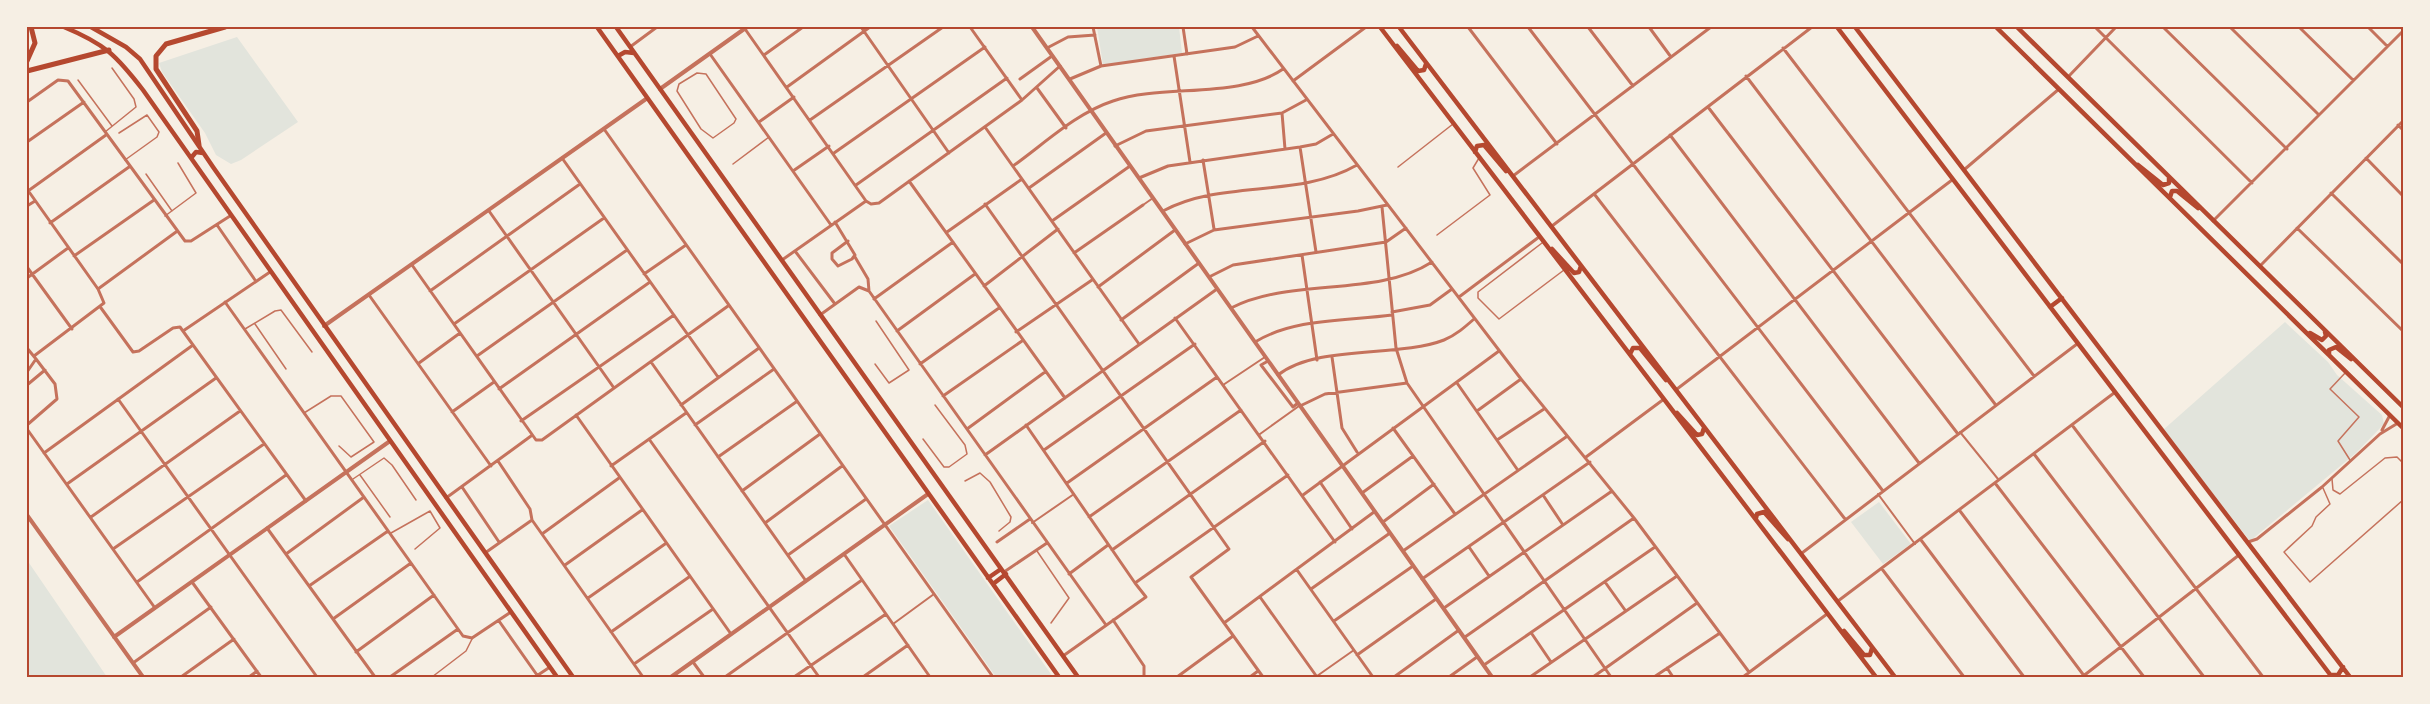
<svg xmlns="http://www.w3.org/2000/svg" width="2430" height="704" viewBox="0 0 2430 704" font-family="'IBM Plex Sans',sans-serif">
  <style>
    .green { fill: #e2e4dc }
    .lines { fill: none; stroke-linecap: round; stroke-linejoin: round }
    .service { stroke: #c5725c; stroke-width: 1.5 }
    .pedestrian { stroke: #c5725c; stroke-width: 2 }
    .minor { stroke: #c5725c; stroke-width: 3 }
    .tertiary { stroke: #c5725c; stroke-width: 4 }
    .secondary { stroke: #b5482f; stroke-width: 4.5 }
    .primary { stroke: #b5482f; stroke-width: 5 }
    .neatline { fill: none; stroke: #b5482f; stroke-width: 2 }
  </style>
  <rect width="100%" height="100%" fill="#f6efe4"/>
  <path class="green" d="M1097 27H1179L1182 53 1103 65Z
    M237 37 298 122 241 160 231 164 216 155 205 133 162 72 159 63Z
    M2285 322 2328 362 2337 375 2382 415 2384 424 2356 453 2250 541 2163 430Z
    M928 500 1053 677H996L889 526Z
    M1879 502 1911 544 1883 564 1851 522Z
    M27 560 107 677H27Z"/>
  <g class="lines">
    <path class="service" d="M697 73 706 74 736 119 734 123 713 138 701 129 677 91 679 84Z
      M78 80 112 126
      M105 132 136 107 134 99 112 68
      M119 133 147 115 159 132 157 137 125 160
      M733 164 769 137
      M1398 167 1453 124
      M146 174 172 211
      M165 216 196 193 178 163
      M1437 235 1490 195 1473 168 1479 158
      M1542 243 1478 292V298L1499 319 1564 270
      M255 324 286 369
      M245 329 275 311 281 310 312 352
      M875 364 889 383 909 370 876 321
      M2346 372 2330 389 2359 417 2338 441 2350 460
      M304 413 331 396H341L374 442 351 457 339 446
      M923 439 944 467H949L967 454 965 445 935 405
      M360 475 390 517
      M353 479 384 458 392 465 416 500
      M2332 479 2333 490 2340 494 2385 458 2397 457 2403 463
      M965 481 980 473 990 482 1011 517 1010 522 999 531
      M2323 488 2330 504 2316 517 2312 526 2284 552 2310 582 2403 500
      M391 533 430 511 440 528 415 549
      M1037 551 1069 598 1051 623
      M432 677 466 651 472 639"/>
    <path class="pedestrian" d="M1143 205 1153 198
      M1223 385 1265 357
      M1960 432 1998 479
      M1260 434 1299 406
      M1878 494 1915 544
      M1032 523 1074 494
      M893 624 934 594
      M1317 676 1354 650"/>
    <path class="minor" d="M861 27 949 153
      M970 27 1022 100
      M1093 27 1101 66
      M1183 27 1187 54
      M1252 27 1521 379 1634 518 1749 672
      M1468 27 1557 144
      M1528 27 1883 491
      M1588 27 1633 86
      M1649 27 1671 57
      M2095 27 2252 183
      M2163 27 2287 149
      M2230 27 2319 115
      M2299 27 2353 80
      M2368 27 2387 46
      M745 29 866 201 871 204 879 203 1022 100 1060 66
      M630 47 657 27
      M1047 48 1068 37 1095 35
      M1783 48 2034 376
      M710 54 831 225
      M764 55 803 27
      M1174 56 1190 162
      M1746 76 1995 404
      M2068 77 2116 27
      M1020 79 1052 56
      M1070 79 1101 66 1235 47 1258 36
      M1293 81 1366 27
      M787 87 870 27
      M1037 88 1066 128
      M27 102 58 80 68 81 185 241H191L230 216
      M1708 107 1958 434
      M1282 113 1285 149
      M810 120 943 27
      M759 122 794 97
      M2398 125 2403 130
      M985 127 1139 344
      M604 129 993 677
      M1670 135 1919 463
      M27 142 84 102
      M1115 146 1146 131 1282 113 1306 100
      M1300 147 1316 252
      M834 153 985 47
      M562 158 718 377
      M2366 158 2403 196
      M1203 160 1214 229
      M1013 166C1044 144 1076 113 1113 101 1162 84 1241 99 1283 69
      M1965 169 2059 89
      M793 171 829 146
      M1513 176 1711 27
      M1139 178 1168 166 1300 147 1316 144 1333 134
      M909 181 1065 398
      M856 185 1007 78
      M1029 188 1106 133
      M27 189 98 289 104 303 34 356
      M28 191 106 135
      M2331 193 2403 264
      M1595 195 1845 519
      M985 204 1229 549 1191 577 1263 677
      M27 206 35 201
      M1382 207 1396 348 1407 383 1611 677
      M489 211 614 388
      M1163 211C1222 179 1298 199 1357 165
      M1052 221 1130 166
      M2213 221 2403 31
      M835 222 855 255 852 259 838 266 832 259V253L848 241
      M50 223 129 167
      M217 225 255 280
      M1552 226 1812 27
      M2297 228 2403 331
      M947 232 1022 179
      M1185 244 1214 230 1358 211 1387 205
      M795 251 835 304
      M1074 253 1143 205
      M1302 255 1317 360
      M74 256 154 200
      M855 257 868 279 869 291
      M782 260 866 201
      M412 265 536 440H542L728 306
      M2260 266 2403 121
      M27 267 72 329
      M644 274 686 245
      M1209 277 1233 265 1386 242 1406 228
      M27 278 68 248
      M984 286 1058 229
      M1098 287 1175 230
      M98 289 176 232
      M430 291 580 184
      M369 295 491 466
      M1459 297 1539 237
      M874 299 953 242
      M225 302 463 636 472 638 511 612
      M101 308 133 352 139 351 173 328 180 327 306 501
      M1231 308C1291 277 1376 298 1432 262
      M1392 312 1430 305 1452 289
      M820 315 859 287 869 291 1106 625
      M1175 318 1335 542
      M1121 320 1199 263
      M454 324 604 218
      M183 331 270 272
      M897 331 975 274
      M1016 332 1092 280
      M1255 342C1294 318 1347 321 1392 315
      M27 348 36 359 27 372
      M477 356 627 250
      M1332 357 1342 428 1357 452
      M1268 361 1261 365 1293 407 1298 403
      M651 362 806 581
      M419 363 460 333
      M920 364 999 308
      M1278 375C1317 344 1398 358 1444 340 1456 335 1465 327 1474 319
      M1457 383 1517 469
      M27 385 45 370
      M499 389 650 282
      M1677 389 1952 180
      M943 396 1022 341
      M118 399 317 677
      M681 405 759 348
      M1300 406 1325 394 1407 383
      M1477 411 1521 379
      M452 412 494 382
      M576 415 731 634
      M521 421 674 315
      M27 425 57 399 55 384 36 359
      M695 425 774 369
      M1026 425 1135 583
      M2072 425 2263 677
      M1393 428 1455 514
      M27 429 155 608
      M967 429 1045 372
      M2382 430 2390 415
      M649 439 819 677
      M1497 440 1544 409
      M1044 450 1195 344
      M44 453 193 345
      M2034 454 2204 677
      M985 455 1217 289
      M718 457 796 402
      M1586 457 1664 399
      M498 461 530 509 532 520 643 677
      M611 466 686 413
      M1320 482 1352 529
      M1067 483 1217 377
      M1995 483 2144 677
      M67 484 216 378
      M462 487 499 542
      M742 491 820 434
      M1362 493 1413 456
      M1303 495 1499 351
      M1543 495 1563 525
      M446 498 531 436
      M1960 511 2085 677
      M91 517 240 411
      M1089 517 1241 410
      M1383 522 1434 484
      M765 523 842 466
      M267 528 375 677
      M542 534 619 478
      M1921 540 2024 677
      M997 542 1030 519
      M2248 542 2257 539 2322 487 2380 434 2398 423
      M1469 547 1489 576
      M113 549 264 444
      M1112 550 1265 441
      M1403 551 1566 437
      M485 553 532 520
      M1802 553 2077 344
      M286 554 364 497
      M844 554 930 677
      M788 555 866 499
      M565 565 642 510
      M1882 569 1964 677
      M1297 570 1373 677
      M1004 572 1047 543
      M1069 574 1108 545
      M1422 579 1590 462
      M137 582 286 475
      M192 582 261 677
      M1605 582 1625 610
      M309 586 388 531
      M1311 589 1390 533
      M1260 597 1317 677
      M588 598 665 544
      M1838 601 2114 393
      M1444 608 1612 491
      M333 619 411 563
      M1113 620 1144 666V677
      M499 621 537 675
      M1334 621 1413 566
      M1224 623 1374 512
      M611 632 689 577
      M1532 634 1551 662
      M1465 637 1634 518
      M356 652 434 595
      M1357 655 1436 599
      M1063 656 1146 597 1135 583 1288 475
      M693 662 704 677
      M133 663 211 607
      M634 664 713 609
      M1484 665 1655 547
      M1667 668 1673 677
      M181 677 234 639
      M249 677 257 671
      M390 677 458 629
      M535 677 550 667
      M725 677 862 580
      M794 677 886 614
      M863 677 908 645
      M1177 677 1233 636
      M1250 677 1258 671
      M1394 677 1459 630
      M1449 677 1477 657
      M1530 677 1677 576
      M1593 677 1697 603
      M1654 677 1720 633
      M1743 677 1827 614
      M2082 677 2239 555"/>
    <path class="tertiary" d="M1032 27 1492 677
      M660 89 747 27
      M324 326 646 99
      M27 515 143 677
      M114 637 390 441
      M671 677 928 494"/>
    <path class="secondary" d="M64 27C105 44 116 55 143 90L557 677
      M91 27 126 47 140 59 213 167 573 677
      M597 27 1059 677
      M616 27 1078 677
      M1380 27 1876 677
      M1399 27 1895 677
      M1837 27 2332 677
      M1855 27 2350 677
      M1996 27 2403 428
      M2017 27 2403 407
      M1397 46 1418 71 1424 70 1426 64
      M618 56 625 52 634 53
      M1475 152 1477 146 1484 145 1506 171
      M191 158 196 152 203 153
      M2138 165 2163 185 2169 183V177
      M2170 197 2172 191H2177L2198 208
      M1552 249 1574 273 1579 272 1581 266
      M2050 307 2062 298
      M2310 333 2322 340 2326 336 2325 332
      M1630 354 1633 348H1640L1666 380
      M2329 355V350L2336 347 2351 359
      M1677 413 1697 435 1702 434 1704 428
      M1756 518 1757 514 1764 512 1788 539
      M988 578 1001 569
      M993 584 1006 574
      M1844 631 1864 655H1870L1872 648
      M2330 675H2338L2343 667"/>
    <path class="primary" d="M27 61 35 43 31 27
      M27 71 109 50
      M199 145 197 131 156 69V56L166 44 225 27"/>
  </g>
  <rect width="2430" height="704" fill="none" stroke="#f6efe4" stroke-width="57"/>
  <rect x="28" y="28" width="2374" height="648" class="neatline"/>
</svg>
